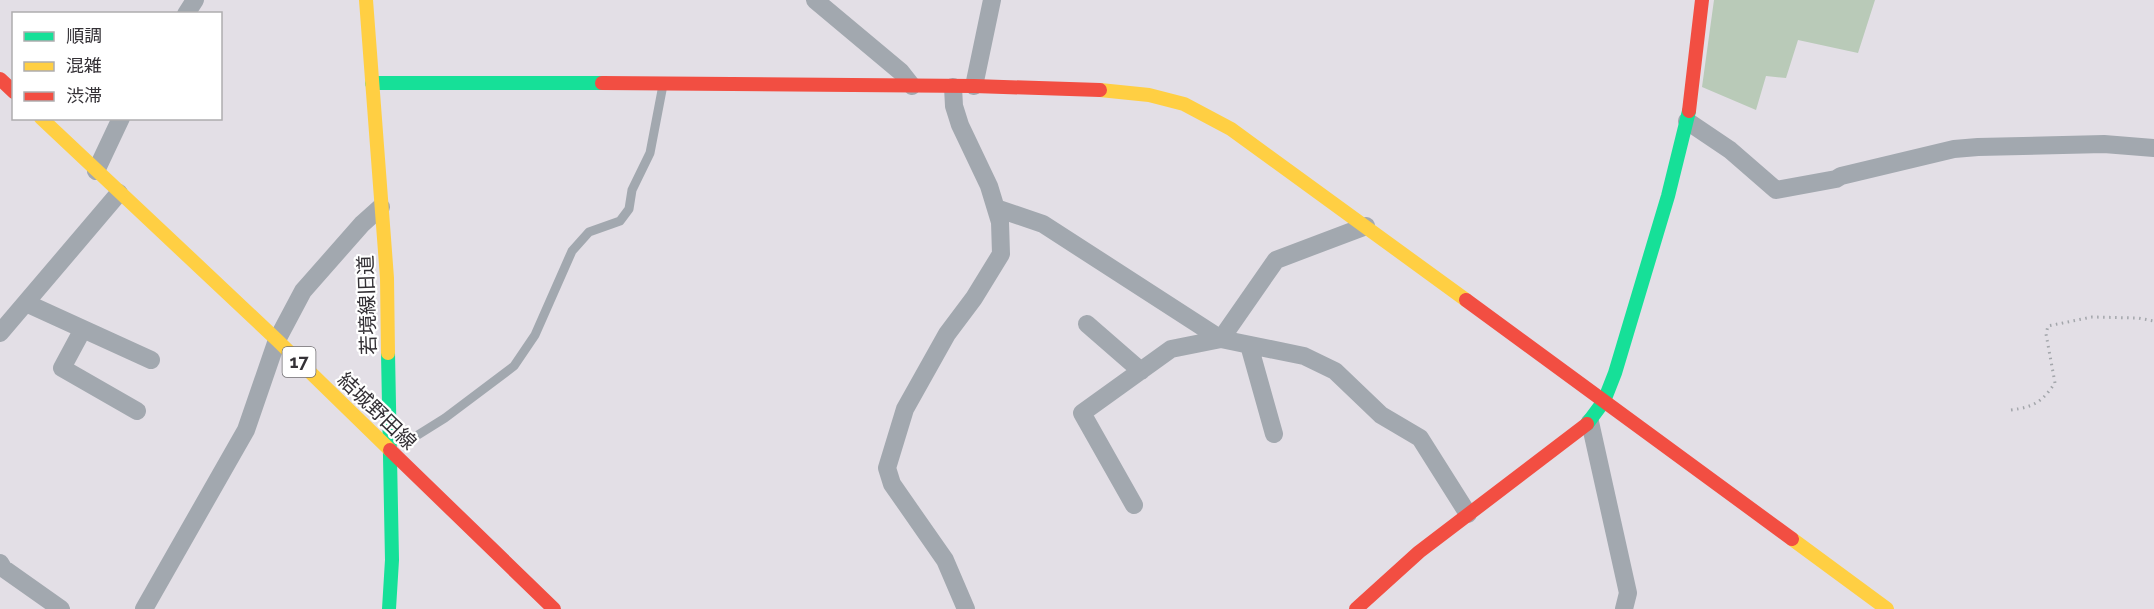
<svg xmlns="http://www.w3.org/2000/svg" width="2154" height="609" viewBox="0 0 2154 609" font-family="Raleway,'Noto Sans JP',sans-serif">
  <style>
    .green { fill: #b9cab8 }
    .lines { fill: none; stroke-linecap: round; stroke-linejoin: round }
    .path { stroke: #a3a6ab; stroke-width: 3; stroke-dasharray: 1.5 4.5; stroke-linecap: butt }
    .lane { stroke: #a2a8af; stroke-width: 9 }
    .street { stroke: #a2a8af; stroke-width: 18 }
    .fast { stroke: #16e098; stroke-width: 14 }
    .slow { stroke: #ffcf43; stroke-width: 14 }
    .jam { stroke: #f24e42; stroke-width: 14 }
    .labels { text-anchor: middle; stroke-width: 4.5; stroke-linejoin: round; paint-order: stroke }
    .shield { fill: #fff; stroke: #716f72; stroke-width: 1.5 }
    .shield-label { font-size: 18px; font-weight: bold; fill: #343136 }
    .street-label { font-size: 20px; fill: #343136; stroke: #fff }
  </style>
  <rect width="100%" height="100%" fill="#e3dfe6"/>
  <path class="green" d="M1714 0H1875L1858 53 1798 40 1786 78 1766 76 1756 110 1702 87Z"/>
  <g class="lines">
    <path class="path" d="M2011 410C2034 407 2042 402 2055 383L2046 334 2048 326 2092 317 2138 318 2154 321"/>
    <path class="lane" d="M405 443 445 418 514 366 535 335 572 251 589 232 620 221 629 209 632 190 650 153 663 85"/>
    <path class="street" d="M815 0 901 72 912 86
      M186 14 195 0
      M974 86 992 0
      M953 87 954 106 960 125 989 186 1000 222 1001 254 974 298 947 334 905 409 887 468 892 484 945 560 966 609
      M1687 121 1730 150 1776 190 1836 179 1841 176 1954 149 1978 147 2104 144 2154 148
      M96 171 121 118
      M996 208 1043 224 1221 339 1304 356 1335 371 1381 415 1420 438 1468 514
      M26 303 151 360
      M1087 324 1141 371
      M83 329 62 368 137 411
      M0 333 119 193
      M1249 345 1274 434
      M1590 422 1628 593 1624 609
      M1134 505 1082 413 1171 349 1221 339 1276 260 1366 226
      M0 563 3 568 61 609
      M144 609 246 430 277 340 303 291 362 224 381 207"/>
    <path class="fast" d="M372 83H602
      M388 353 392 560 389 609
      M1587 424 1604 401 1615 373 1668 196 1689 111"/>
    <path class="slow" d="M366 0 387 278 388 353
      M1100 90 1149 95 1184 104 1231 129 1466 300
      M41 118 277 340 390 450
      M1792 539 1887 609"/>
    <path class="jam" d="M0 79 14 92
      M602 83 974 86 1100 90
      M1689 111 1702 0
      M1466 300 1792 539
      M390 450 554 609
      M1356 609 1419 552 1587 424"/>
  </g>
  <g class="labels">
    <rect class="shield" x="282.5" y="347" width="33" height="30" rx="4.5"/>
    <g class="shield-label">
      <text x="299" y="368">17</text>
    </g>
    <g class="street-label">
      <text transform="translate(367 305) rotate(-92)" y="7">若境線旧道</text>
      <text transform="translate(377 411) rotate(44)" y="7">結城野田線</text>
    </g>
  </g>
  <rect x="12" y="12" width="210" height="108" fill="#ffffff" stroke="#aeadaf" stroke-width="1.5"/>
  <rect x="24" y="32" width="30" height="9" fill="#16e098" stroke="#aeadaf" stroke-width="1.5"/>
  <text x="66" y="42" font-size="18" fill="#343136">順調</text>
  <rect x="24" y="62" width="30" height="9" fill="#ffcf43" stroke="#aeadaf" stroke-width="1.5"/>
  <text x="66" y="72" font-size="18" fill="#343136">混雑</text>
  <rect x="24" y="92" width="30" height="9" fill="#f24e42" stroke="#aeadaf" stroke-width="1.5"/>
  <text x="66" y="102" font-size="18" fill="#343136">渋滞</text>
</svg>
